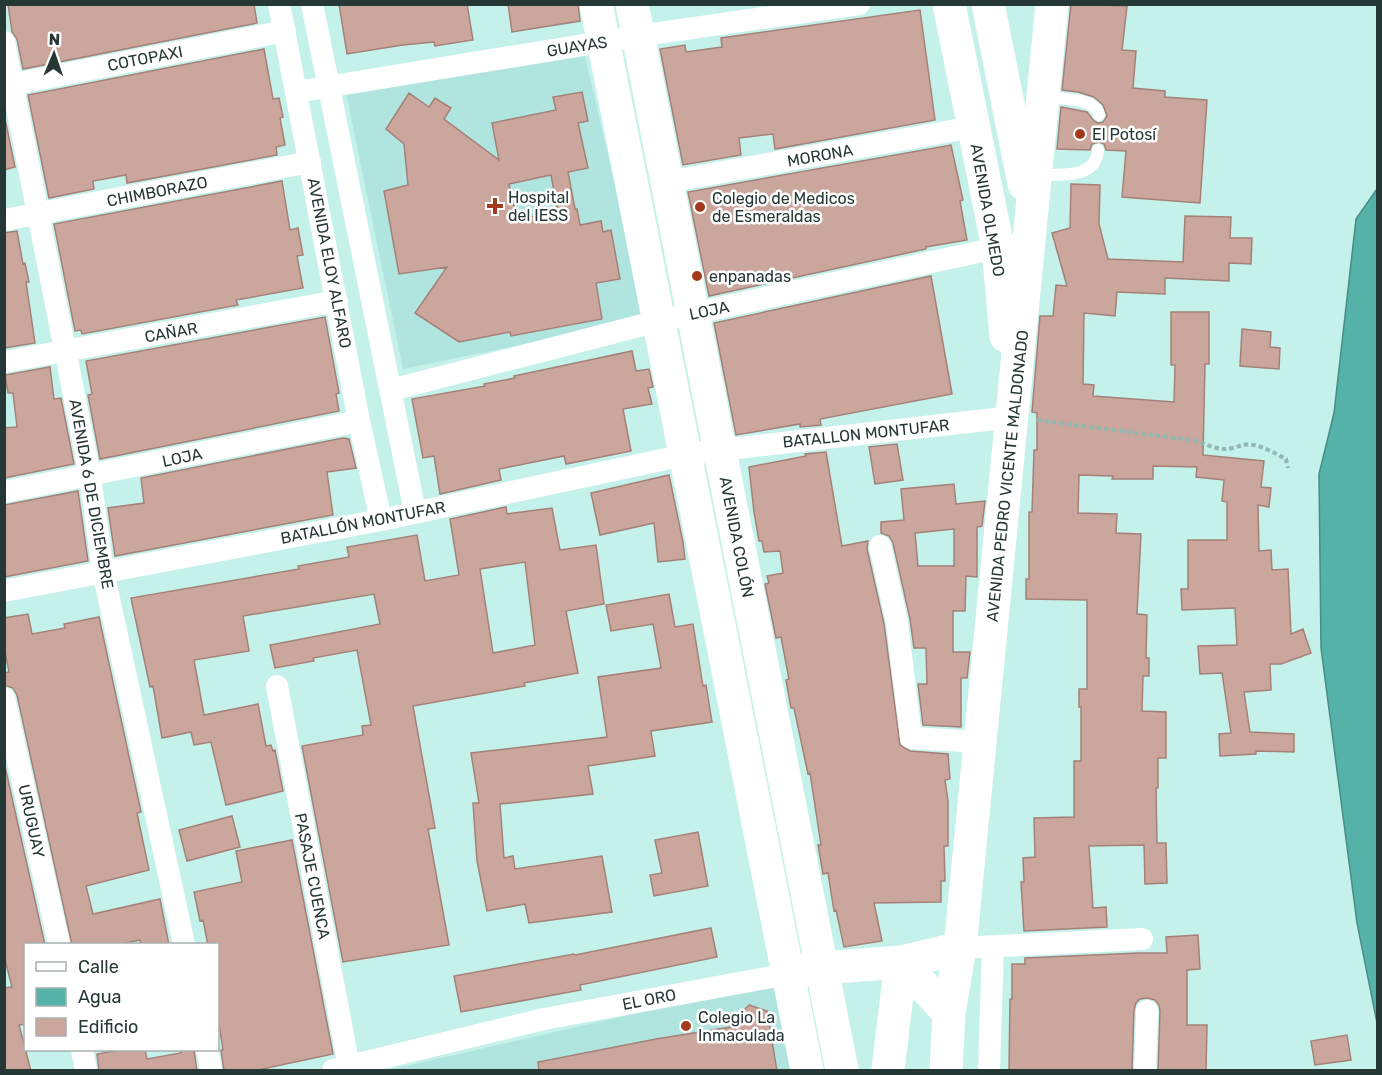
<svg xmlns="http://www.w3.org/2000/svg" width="1382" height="1075" viewBox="0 0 1382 1075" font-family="Rubik,sans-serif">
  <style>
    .built { fill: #b0e5df }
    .water { fill: #55b2a9; stroke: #478d86; stroke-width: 1.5 }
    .building { fill: #cba69c; stroke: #a48178; stroke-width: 1.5; fill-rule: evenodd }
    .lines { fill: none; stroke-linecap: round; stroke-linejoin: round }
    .path { stroke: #93b7b2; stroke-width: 4; stroke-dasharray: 4.5 3; stroke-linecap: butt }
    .lane { stroke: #fff; stroke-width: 12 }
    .street { stroke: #fff; stroke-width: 22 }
    .secondary { stroke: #fff; stroke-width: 33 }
    .poi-dot { fill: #a23a1e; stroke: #fff; stroke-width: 2 }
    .labels { text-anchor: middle; stroke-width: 5; stroke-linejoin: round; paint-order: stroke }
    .street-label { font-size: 16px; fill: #263836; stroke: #fff }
    .poi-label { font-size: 16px; fill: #263836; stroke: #fff; text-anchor: start }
  </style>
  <rect width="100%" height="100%" fill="#c5f1eb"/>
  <path class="built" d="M585 56 646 319 403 369 346 93Z
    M779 981 795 1070H388Z"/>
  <path class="water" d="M1377 189V1023L1357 923 1321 648 1319 474 1334 413 1356 219Z"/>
  <path class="building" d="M8 4H254L257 23 23 69 17 39 12 32Z
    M339 4H467L473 40 435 46 434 42 403 45 347 54Z
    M508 4H578L580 21 512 32Z
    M1071 4 1127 6 1122 50 1136 51 1133 88 1165 91V97L1207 100 1200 203 1122 197 1126 151 1106 150 1104 144 1099 142 1092 144 1090 150 1057 149 1061 107 1087 112 1094 121 1098 123 1103 122 1107 116 1103 105 1094 97 1078 92 1062 90Z
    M920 10 935 120 775 149 773 134 739 138 741 155 683 165 660 49 685 45 686 52 722 47 721 38Z
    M264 49 273 99 279 98 283 117 280 118 285 145 276 147 277 155 127 183 126 175 93 181 94 189 49 198 28 95Z
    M582 92 588 121 578 123 588 168 568 172 575 209H577L580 225 601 221 603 232 611 230 620 279 596 283 602 319 511 336 510 332 459 342 415 313 447 267 399 274 384 191 408 185 404 144 386 129 409 93 429 107 435 98 451 108 444 119 499 160 492 123 556 110 553 97ZM551 175 558 212 517 219 509 184Z
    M4 114 15 167 4 170Z
    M951 145 963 200 960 201 967 240 926 247V249L709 296 688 192Z
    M282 181 290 230 298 228 303 255 297 256 303 288 236 300 238 305 82 334 81 330 75 331 54 224Z
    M1071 184 1100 185 1099 224 1108 259 1183 262 1185 216 1231 217 1230 238H1252L1251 264 1229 263V281L1165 278V294L1117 292 1115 316 1084 313 1083 384 1094 385 1093 396 1174 402 1175 365H1171V312H1209V364H1205L1203 455 1264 461 1261 487 1271 488 1269 507 1258 505 1259 551 1271 550 1272 570 1288 569 1291 634 1303 629 1311 653 1281 664H1270L1271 690 1244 692 1250 732 1294 734V752L1256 751V754L1220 756 1219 734 1231 733 1222 673 1200 674 1198 646 1237 645 1235 608 1182 610 1181 589H1188V540H1227V502L1222 501 1224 480 1196 477 1197 467 1153 466V479H1112L1113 476 1079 475 1078 513 1117 514 1116 533 1141 534 1137 614 1147 615 1146 658H1149V676H1143L1142 711 1166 712V758H1158V788H1156L1157 843H1166L1167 883 1145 884 1144 845 1089 846 1093 908 1106 907 1107 927 1024 931 1021 882H1024L1023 858 1035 857 1034 818 1074 817V761H1081V707H1079V689H1087V600L1026 599V579H1029V512H1032L1034 450H1037V413L1032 412 1040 316H1053L1056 285 1067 286 1052 233 1070 228Z
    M17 231 23 264 25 263 29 282H26L35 343 4 348V233Z
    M931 276 952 394 820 419 821 425 800 427V424L736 435 714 323Z
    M325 317 339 393 336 394 339 411 100 459 88 395 92 394 86 361Z
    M1242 329 1271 332 1270 347 1280 348 1279 369 1240 366Z
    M632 351 636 371 649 369 653 387 648 388 652 404 623 409 631 451 566 464 564 456 499 469 501 480 440 494 434 456 423 458 412 399 485 386 484 384 515 378 514 376Z
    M50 367 54 399 61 398 74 464 4 478V428L17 427 13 393H8L5 375Z
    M343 438 349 439 356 468 327 472 333 515 115 556 108 508 144 503 141 478Z
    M897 444 903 480 875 484 869 447Z
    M826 452 842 546 868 541 867 549 884 624 900 745 910 751 948 754 950 779 945 780 948 801V846H944L945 881H941V902L874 903 882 941 844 947 836 910 834 911 828 873 823 874 818 845H821L810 773 808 774 794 708H791L786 680 789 679 781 637 776 638 765 584 769 583 767 576 783 573 780 551 764 552 762 541H759L754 512 749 467 806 456 805 454Z
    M669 475 683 542 685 559 658 562 654 523 600 535 591 493Z
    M954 484 956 504 985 501 982 526 977 527V577L966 576 965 611H953V652H970L967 678H961V727L923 725 918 684H927L926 648H914L910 619 893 543 889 536 881 533V522L904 520 901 489ZM954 529V566H918L915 533Z
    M78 491 88 561 4 577V505Z
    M506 507 507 514 552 508 560 550 596 545 604 604 566 611 578 673 524 683 525 686 413 706 435 828 428 829 449 945 343 962 302 746 363 735 362 726 371 725 357 650 313 658 314 661 275 668 270 645 380 624 374 594 243 616 249 651 194 660 204 715 258 704 266 746 271 745 273 751 275 750 283 791 226 805 211 742 194 745 191 732 162 738 153 686 150 687 131 598 299 569 298 566 349 557 347 547 417 535 425 581 459 575 450 519ZM525 562 535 645 493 653 480 569Z
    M669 594 675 627 693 624 703 686 706 685 712 722 651 731 655 756 588 766 593 794 500 804 504 858 513 856 515 869 602 856 612 912 529 923 525 904 487 911 477 861 473 803H479L471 753 607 737 598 677 661 668 653 624 611 631 606 605Z
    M28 614 32 634 65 628 64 624 99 617 141 812 137 813 149 870 86 886 93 914 160 899 169 945H141L140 940 116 945H72L17 695 13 688 4 685V673L9 672 4 647V618Z
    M4 762 45 945H26V1024L19 1025 31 1071H4V988L12 987 4 956Z
    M232 816 240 847 187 861 179 830Z
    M698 832 708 886 654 896 650 875 662 873 655 840Z
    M292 840 333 1054 253 1071H224L221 1050H223L218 1017V945H208L203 920 200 921 194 892 242 882 236 851Z
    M711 928 717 957 580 985 581 990 461 1012 454 976 574 954 575 955Z
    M1198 935 1200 969 1187 970V1025H1207L1206 1071H1158L1160 1011 1159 1005 1155 1000 1147 998 1140 999 1136 1003 1134 1010 1132 1071H1009L1010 999H1012V964H1025V958L1139 953H1167L1166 937Z
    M749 1005 767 1011 777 1071H539L538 1062 656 1039 737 1026 736 1018Z
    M1347 1035 1351 1060 1315 1065 1311 1041Z
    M120 1050H145L147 1059 181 1053 180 1050H194L197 1071H99L97 1054Z"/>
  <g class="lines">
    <path class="path" d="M1037 420 1197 441C1210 446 1219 451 1233 448 1236 448 1239 446 1242 445 1257 442 1274 453 1286 459L1288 468"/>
    <path class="lane" d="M1044 97C1060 99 1095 97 1099 115
      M1036 175C1058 174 1096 180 1098 150"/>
    <path class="street" d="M279 4 359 421 381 520
      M312 4 415 512
      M4 42 90 476 103 571 184 944
      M4 86 285 31
      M296 92 638 36 859 4
      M667 182 973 127
      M4 220 310 162
      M4 362 337 301
      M391 390 658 321 1011 245
      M4 492 359 421
      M880 546 897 622 911 738 980 742
      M4 591 381 520 685 455 720 450 1013 417
      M277 686 349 1067
      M4 698 59 944
      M960 948 1142 939
      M82 1050 86 1070
      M207 1050 211 1070
      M333 1070 544 1019 788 974
      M989 1070 993 947
      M1145 1070 1147 1011"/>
    <path class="secondary" d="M596 4 807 1070
      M632 4 842 1070
      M949 4 998 248 1006 336
      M988 4 1024 184
      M901 962 949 1013
      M802 971 822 968 901 962 960 948
      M888 1070 901 962
      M946 1070 949 1013 960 948 1052 4"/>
  </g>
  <g class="poi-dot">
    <circle cx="1080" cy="134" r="6"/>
    <path d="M492 197h6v6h6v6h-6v6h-6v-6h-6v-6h6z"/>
    <circle cx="700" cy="207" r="6"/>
    <circle cx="697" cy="276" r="6"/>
    <circle cx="686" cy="1026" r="6"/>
  </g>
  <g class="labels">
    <g class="street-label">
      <text transform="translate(577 46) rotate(-9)" y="6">GUAYAS</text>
      <text transform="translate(145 58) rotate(-11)" y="6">COTOPAXI</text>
      <text transform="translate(820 155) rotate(-10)" y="6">MORONA</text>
      <text transform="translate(157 191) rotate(-11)" y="6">CHIMBORAZO</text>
      <text transform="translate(988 210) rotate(80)" y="6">AVENIDA OLMEDO</text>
      <text transform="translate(330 263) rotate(79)" y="6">AVENIDA ELOY ALFARO</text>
      <text transform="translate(709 310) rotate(-12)" y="6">LOJA</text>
      <text transform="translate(171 332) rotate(-10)" y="6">CAÑAR</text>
      <text transform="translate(866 433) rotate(-6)" y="6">BATALLON MONTUFAR</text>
      <text transform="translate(182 457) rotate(-12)" y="6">LOJA</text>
      <text transform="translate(1007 476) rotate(-84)" y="6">AVENIDA PEDRO VICENTE MALDONADO</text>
      <text transform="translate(92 494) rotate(80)" y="6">AVENIDA 6 DE DICIEMBRE</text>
      <text transform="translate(363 522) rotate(-11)" y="6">BATALLÓN MONTUFAR</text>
      <text transform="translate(737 537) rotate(79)" y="6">AVENIDA COLÓN</text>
      <text transform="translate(32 821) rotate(78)" y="6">URUGUAY</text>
      <text transform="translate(313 876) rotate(79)" y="6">PASAJE CUENCA</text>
      <text transform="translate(649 999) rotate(-11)" y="6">EL ORO</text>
    </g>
    <g class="poi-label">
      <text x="1092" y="140">El Potosí</text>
      <text x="508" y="203">Hospital<tspan x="508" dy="18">del IESS</tspan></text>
      <text x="712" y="204">Colegio de Medicos<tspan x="712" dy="18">de Esmeraldas</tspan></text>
      <text x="709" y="282">enpanadas</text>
      <text x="698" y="1023">Colegio La<tspan x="698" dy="18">Inmaculada</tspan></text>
    </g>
  </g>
  <rect width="1382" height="1075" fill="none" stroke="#263836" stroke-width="12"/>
  <rect x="24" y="943" width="195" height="108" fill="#ffffff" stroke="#a8afaf" stroke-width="1.5"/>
  <rect x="36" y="962" width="30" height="9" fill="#ffffff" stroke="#a8afaf" stroke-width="1.5"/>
  <text x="78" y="973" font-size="18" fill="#263836">Calle</text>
  <rect x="36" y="988" width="30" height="18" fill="#55b2a9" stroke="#a8afaf" stroke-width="1.5"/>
  <text x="78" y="1003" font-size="18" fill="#263836">Agua</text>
  <rect x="36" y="1018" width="30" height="18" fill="#cba69c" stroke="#a8afaf" stroke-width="1.5"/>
  <text x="78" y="1033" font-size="18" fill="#263836">Edificio</text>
  <g transform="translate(54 54) rotate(2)" stroke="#ffffff" stroke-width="4.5" paint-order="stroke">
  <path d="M0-4.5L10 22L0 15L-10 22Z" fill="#263836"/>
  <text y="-9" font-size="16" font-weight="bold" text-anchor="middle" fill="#263836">N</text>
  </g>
</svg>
